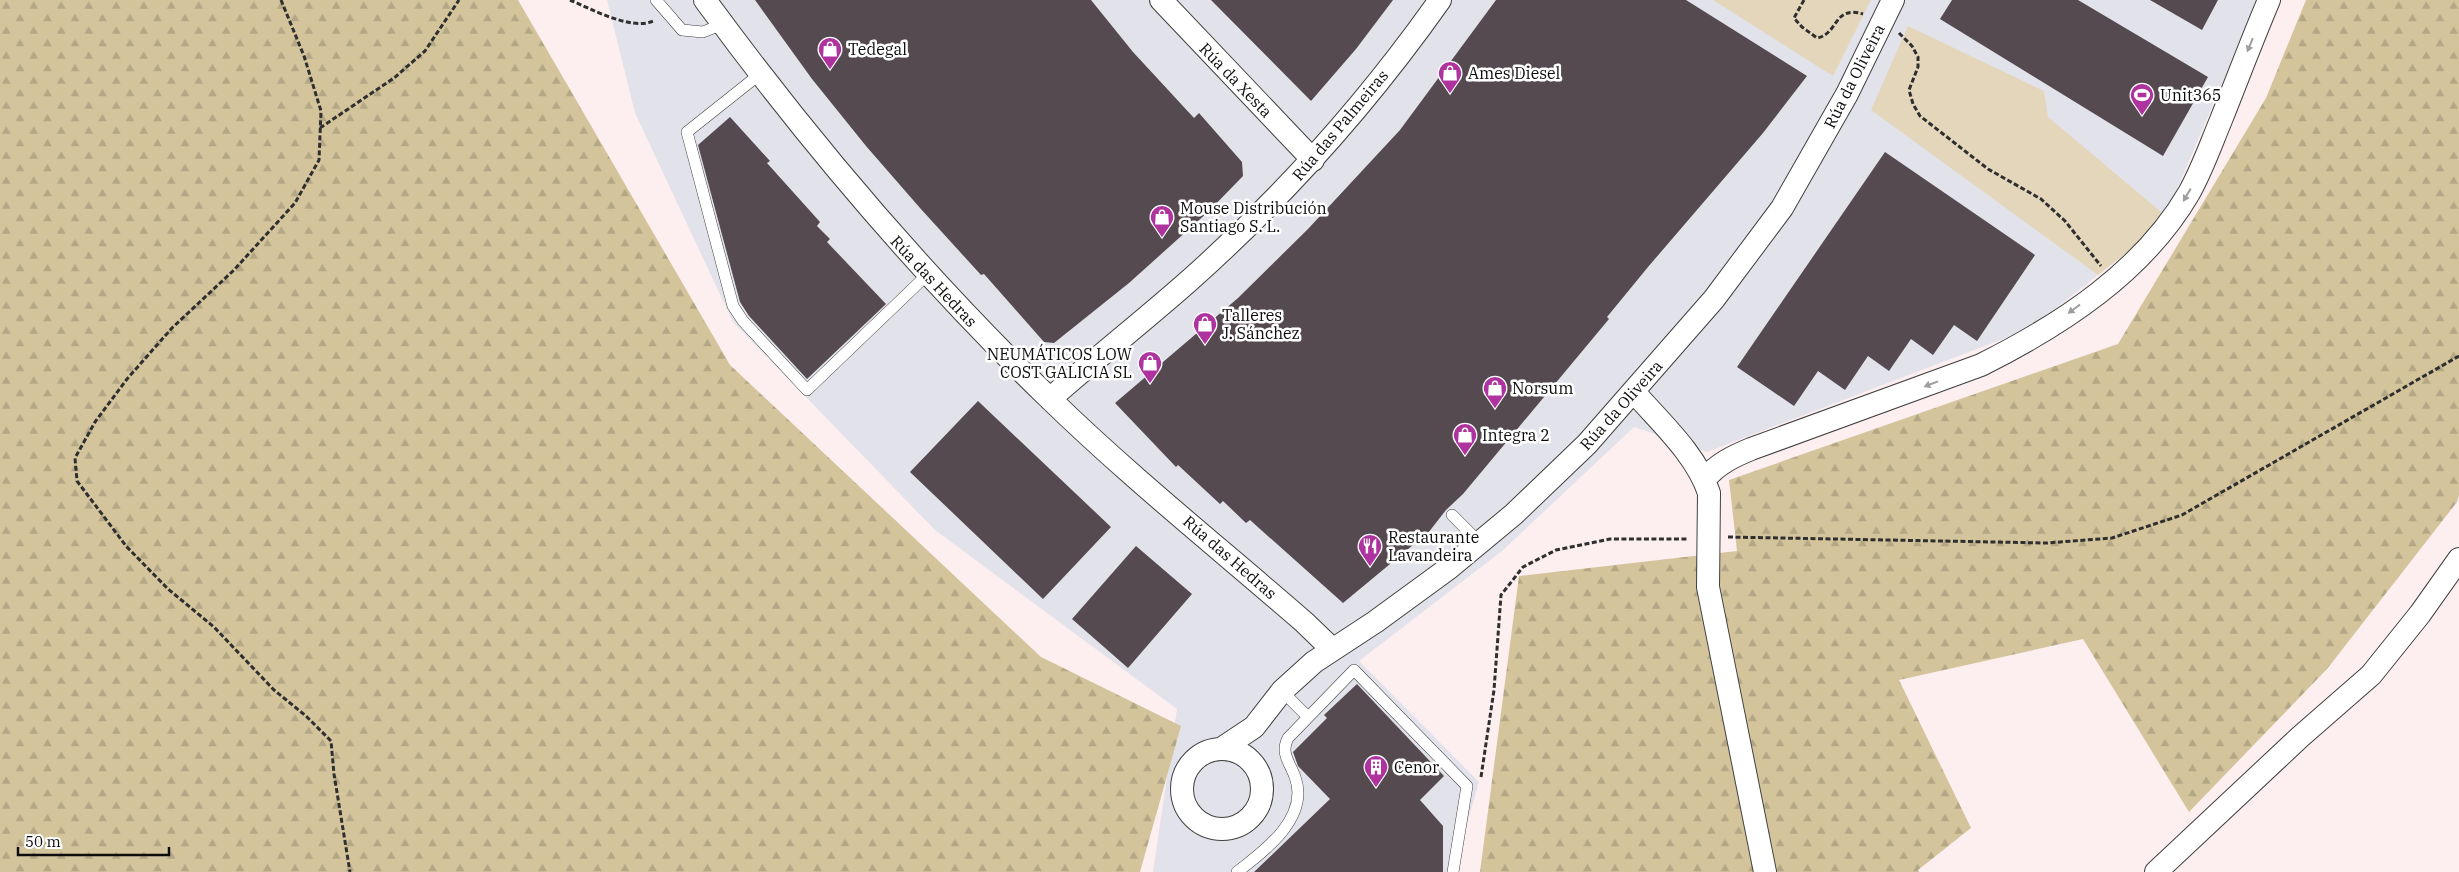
<svg xmlns="http://www.w3.org/2000/svg" width="2459" height="872" viewBox="0 0 2459 872" font-family="'IBM Plex Serif',serif">
  <style>
    .industrial { fill: #e2e2eb }
    .grass { fill: #e4d6bb }
    .forest { fill: url(#forest-firs) }
    .building { fill: #544a4f }
    .lines { fill: none; stroke-linecap: round; stroke-linejoin: round }
    .service-casing { stroke: #404040; stroke-width: 12 }
    .minor-casing { stroke: #404040; stroke-width: 24 }
    .path { stroke: #2f2f2f; stroke-width: 3; stroke-dasharray: 5 2.5; stroke-linecap: butt }
    .service { stroke: #fff; stroke-width: 11 }
    .minor { stroke: #fff; stroke-width: 22 }
    .oneway { fill: #9e9e9e }
    .labels { text-anchor: middle; stroke-width: 5; stroke-linejoin: round; paint-order: stroke }
    .poi-label { font-size: 16px; fill: #0d0d0d; stroke: #fff; text-anchor: start }
    .street-label { font-size: 16px; fill: #0d0d0d; stroke: #fff }
  </style>
  <defs>
    <pattern id="forest-firs" width="22" height="20" patternUnits="userSpaceOnUse" patternTransform="scale(1.25)"><rect width="22" height="20" fill="#d3c49c"/><path d="M5 1l3.5 6h-7zM16 11l3.5 6h-7z" fill="#b4a785"/></pattern>
  </defs>
  <rect width="100%" height="100%" fill="#fdeeef"/>
  <path class="industrial" d="M607 0H2257L2162 225 2029 329 1707 452 1634 427 1502 551 1359 661 1479 782 1453 872H1153L1177 709 935 530 733 322 635 113Z"/>
  <path class="grass" d="M1713 0H1871L1833 76Z
    M1908 26 2044 91 2048 117 2166 216 2162 225 2098 275 1871 110Z"/>
  <path class="forest" d="M0 0H518L730 365 1041 657 1181 726 1140 872H0Z
    M2306 0H2459V495L2457 502 2327 669 2189 812 2083 639 1899 680 1971 828 1918 870 1919 872H1480L1519 576 1737 551 1729 480 2118 344 2266 98Z"/>
  <path class="building" d="M755 0H1091L1133 52 1194 118 1199 113 1242 162 1243 176 1208 212 1129 283 1054 343 1044 342 984 274 981 275 920 208 866 146 812 79Z
    M1211 0H1393L1356 49 1311 101Z
    M1496 0H1686L1807 76 1763 133 1648 267 1607 317 1609 319 1463 494 1446 510 1421 542 1419 540 1343 603 1250 520 1246 523 1223 501 1220 504 1178 465 1176 467 1115 403 1238 298 1308 229 1400 130Z
    M1952 0H2078L2208 77 2163 156 1940 19Z
    M2150 0H2218L2202 30Z
    M730 117 770 161 767 163 820 222 817 226 830 239 827 242 886 304 807 379 749 316 740 302 698 145Z
    M1885 152 2035 255 1977 341 1954 325 1933 355 1911 339 1889 371 1868 356 1845 390 1818 371 1794 406 1737 367Z
    M978 401 1111 527 1043 599 910 472Z
    M1136 546 1192 594 1128 668 1072 619Z
    M1357 684 1444 776 1420 800 1443 826V872H1254L1330 799 1298 766 1293 752 1327 718 1324 715Z"/>
  <g class="lines">
    <g class="service-casing">
      <path id="service" d="M656 0 682 30 703 32 723 24
        M760 74 687 132 733 306 743 321 807 390 928 274
        M1452 515 1480 543
        M1282 691 1308 717
        M1237 872C1265 851 1310 817 1295 777 1290 763 1280 753 1288 738L1354 670 1467 786 1453 872"/>
    </g>
    <g class="minor-casing">
      <path id="minor" d="M705 0C809 142 922 275 1049 398 1130 477 1219 548 1304 622L1332 649
        M1161 0 1313 160
        M1634 392C1660 422 1696 454 1709 493L1708 587 1765 872
        M1050 399C1096 358 1145 320 1191 279 1284 196 1368 102 1440 0
        M1705 479C1717 464 1734 456 1751 449L1981 365C2061 325 2143 272 2189 193 2202 170 2211 144 2221 120 2237 80 2252 40 2269 0
        M1182 789a40 40 0 1 1 80 0a40 40 0 1 1-80 0Z
        M1221 749 1254 727 1282 691 1314 662 1375 622 1449 568 1514 514 1587 444 1714 299 1782 208 1847 94 1893 0
        M2156 872 2300 737 2371 675 2420 614 2459 559"/>
    </g>
    <path class="path" d="M281 0 304 56 321 111 319 160 295 203 234 270 172 328 127 379 95 422 75 458 77 481 126 546 168 589 214 627 274 690 306 716 331 741 334 774 350 872
      M570 0C591 9 632 31 653 21
      M1804 0 1794 18 1802 27 1817 38C1839 34 1833 5 1863 14
      M1899 33 1912 46 1918 57V67L1909 90 1913 104 1920 116 1988 169 2041 199 2065 221 2101 266
      M320 128 394 78 425 51 459 0
      M1728 537 2047 543 2112 538 2182 515 2459 356
      M1481 777 1494 690 1501 595 1523 567 1556 550 1610 539H1687"/>
    <use href="#service" class="service"/>
    <use href="#minor" class="minor"/>
  </g>
  <defs><path id="oneway-solid" d="M-6-.8H1V-3.2L6.5 0L1 3.2V.8H-6Z" transform="scale(1.25)"/></defs>
  <g class="oneway">
    <use href="#oneway-solid" transform="translate(2250 45) rotate(112)"/>
    <use href="#oneway-solid" transform="translate(2187 195) rotate(120)"/>
    <use href="#oneway-solid" transform="translate(2074 309) rotate(144)"/>
    <use href="#oneway-solid" transform="translate(1931 384) rotate(159)"/>
  </g>
  <defs>
    <g id="shop-pin" transform="scale(1.25)"><path d="M0 17L-7.5 6A9.5 9.5 0 1 1 7.5 6Z" fill="#af339f" stroke="#fff"/><path d="M-5-2.5h2.3a2.7 3.5 0 0 1 5.4 0H5L5.5 6h-11ZM-1.5-2.5h3a1.5 2.3 0 0 0-3 0Z" fill="#fff"/></g>
    <g id="stadium-pin" transform="scale(1.25)"><path d="M0 17L-7.5 6A9.5 9.5 0 1 1 7.5 6Z" fill="#af339f" stroke="#fff"/><path d="M0-5a6.5 5 0 1 0 0 10a6.5 5 0 1 0 0-10ZM-3.5-1.8h7v3.6h-7Z" fill="#fff"/></g>
    <g id="restaurant-pin" transform="scale(1.25)"><path d="M0 17L-7.5 6A9.5 9.5 0 1 1 7.5 6Z" fill="#af339f" stroke="#fff"/><path d="M-5-6h1v4h1v-4h1v4h1v-4h1v5L-1.5 .5V6h-2V.5L-5-1ZM5-6V6H3V1.5H1.5Q1.5-4 5-6Z" fill="#fff"/></g>
    <g id="building-pin" transform="scale(1.25)"><path d="M0 17L-7.5 6A9.5 9.5 0 1 1 7.5 6Z" fill="#af339f" stroke="#fff"/><path d="M-4-6H4V6H1V3H-1V6H-4ZM-2.5-4.3h1.7v1.8h-1.7ZM.8-4.3h1.7v1.8H.8ZM-2.5-1h1.7V.8h-1.7ZM.8-1h1.7V.8H.8Z" fill="#fff"/></g>
  </defs>
  <g fill-rule="evenodd">
    <use href="#shop-pin" x="830" y="49"/>
    <use href="#shop-pin" x="1450" y="73"/>
    <use href="#stadium-pin" x="2142" y="95"/>
    <use href="#shop-pin" x="1162" y="217"/>
    <use href="#shop-pin" x="1205" y="324"/>
    <use href="#shop-pin" x="1150" y="363"/>
    <use href="#shop-pin" x="1495" y="388"/>
    <use href="#shop-pin" x="1465" y="435"/>
    <use href="#restaurant-pin" x="1370" y="546"/>
    <use href="#building-pin" x="1376" y="767"/>
  </g>
  <g class="labels">
    <g class="poi-label">
      <text x="848" y="55">Tedegal</text>
      <text x="1468" y="79">Ames Diesel</text>
      <text x="2160" y="101">Unit365</text>
      <text x="1180" y="214">Mouse Distribución<tspan x="1180" dy="18">Santiago S. L.</tspan></text>
      <text x="1222" y="321">Talleres<tspan x="1222" dy="18">J. Sánchez</tspan></text>
      <text x="1132" y="360" text-anchor="end">NEUMÁTICOS LOW<tspan x="1132" dy="18">COST GALICIA SL</tspan></text>
      <text x="1512" y="394">Norsum</text>
      <text x="1482" y="441">Integra 2</text>
      <text x="1388" y="543">Restaurante<tspan x="1388" dy="18">Lavandeira</tspan></text>
      <text x="1394" y="773">Cenor</text>
    </g>
    <g class="street-label">
      <text transform="translate(1854 76) rotate(-63)" y="6">Rúa da Oliveira</text>
      <text transform="translate(1236 80) rotate(46)" y="6">Rúa da Xesta</text>
      <text transform="translate(1340 125) rotate(-50)" y="6">Rúa das Palmeiras</text>
      <text transform="translate(934 281) rotate(47)" y="6">Rúa das Hedras</text>
      <text transform="translate(1621 405) rotate(-48)" y="6">Rúa da Oliveira</text>
      <text transform="translate(1230 557) rotate(41)" y="6">Rúa das Hedras</text>
    </g>
  </g>
  <path d="M18 847v8h151v-8" fill="none" stroke="#0d0d0d" stroke-width="2.5"/>
  <text x="25" y="847" font-size="15" fill="#0d0d0d" stroke="#ffffff" stroke-width="4" paint-order="stroke">50 m</text>
</svg>
